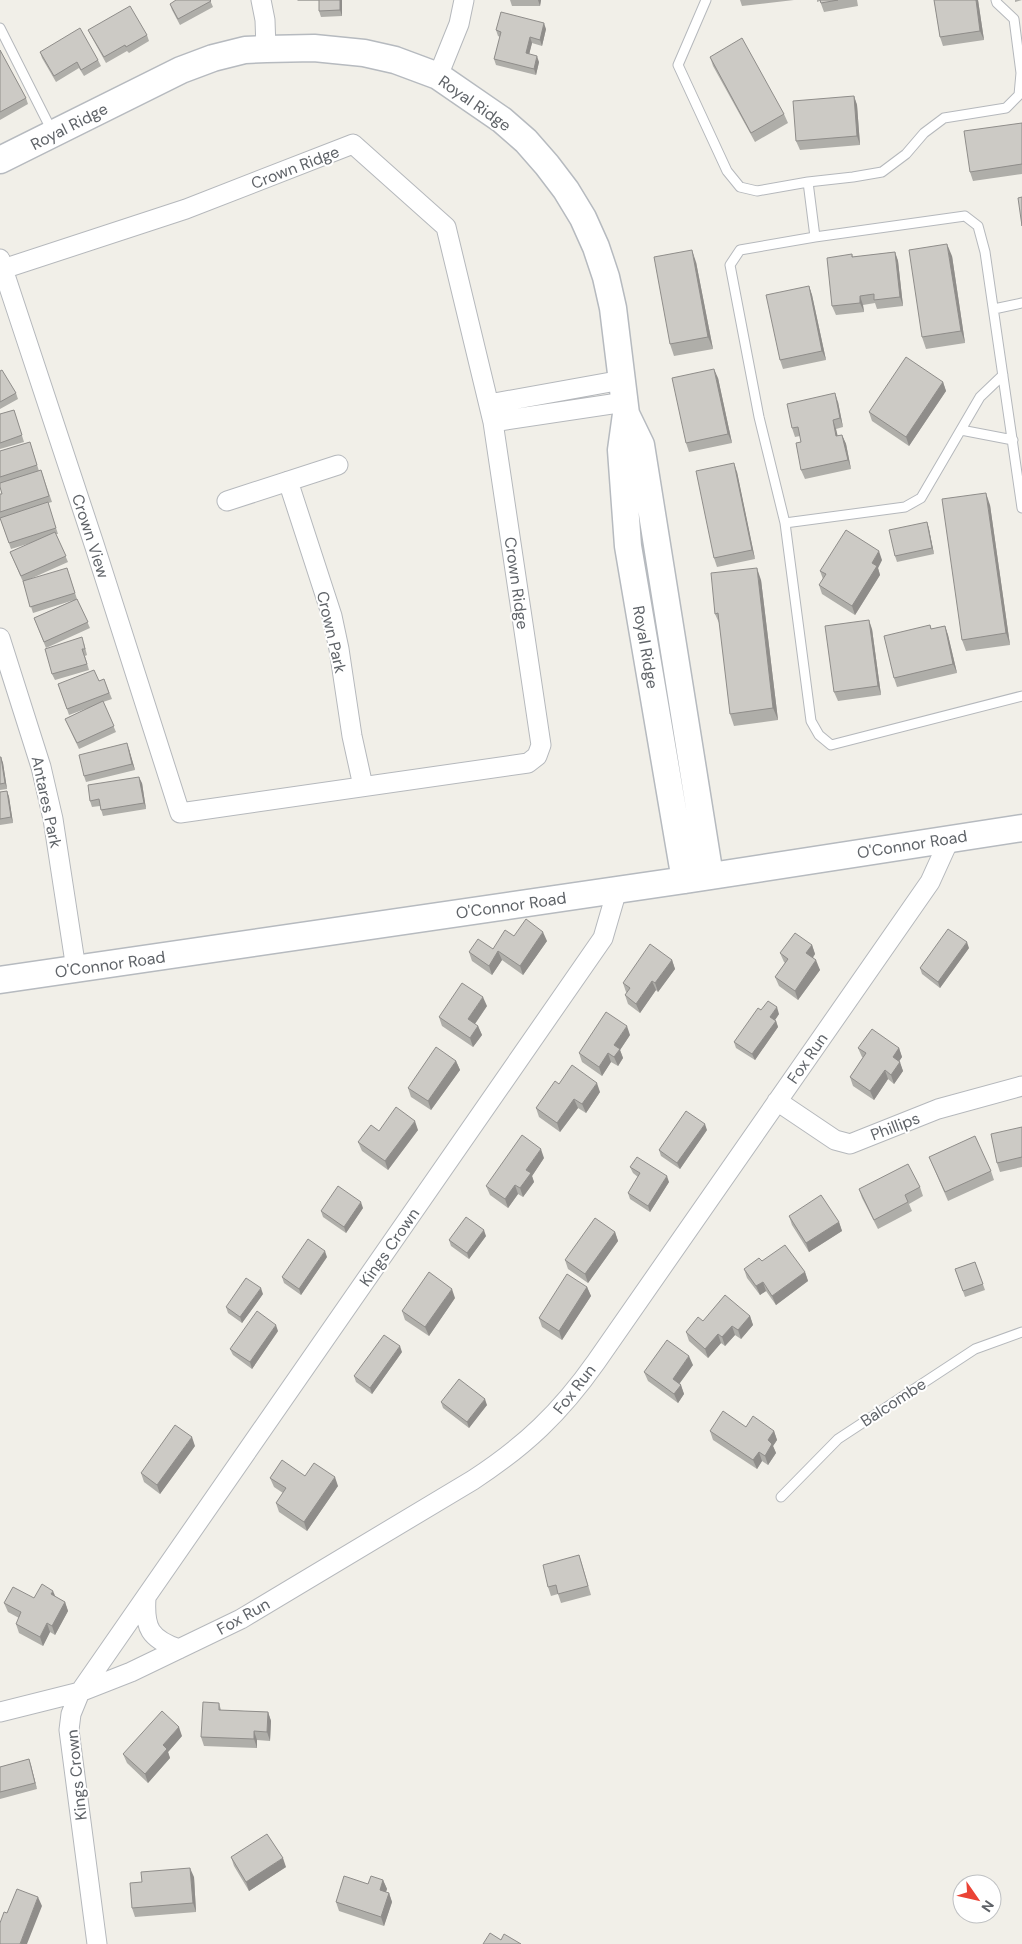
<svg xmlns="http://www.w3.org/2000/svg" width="1022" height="1944" viewBox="0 0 1022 1944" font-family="'DM Sans',sans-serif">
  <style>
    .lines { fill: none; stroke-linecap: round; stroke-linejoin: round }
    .lane-casing { stroke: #b5b8bc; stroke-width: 11 }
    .street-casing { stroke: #b5b8bc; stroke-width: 21 }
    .secondary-casing { stroke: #b6babf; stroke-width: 29 }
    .lane { stroke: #fff; stroke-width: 9 }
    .street { stroke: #fff; stroke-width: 19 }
    .secondary { stroke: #fff; stroke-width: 26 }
    .wall { fill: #afaea9 }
    .shaded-wall { fill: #8f8d8a }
    .building { fill: #cccac5; stroke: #8f8d8a }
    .labels { text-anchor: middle; stroke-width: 4; stroke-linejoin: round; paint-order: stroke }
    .street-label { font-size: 16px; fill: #5f6368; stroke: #fff }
  </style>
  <rect width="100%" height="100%" fill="#f1efe8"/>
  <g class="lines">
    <g class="lane-casing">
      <path id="lane" d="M706 0 678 65 727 171 740 187 757 191 808 182 853 177 882 172 906 154 924 133 944 118 1006 108 1019 95 1021 73 1014 19 997 3 996 0
        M0 28 52 131
        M808 182 815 237
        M994 309 1022 303
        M961 430 1013 440
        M1022 508 985 252 978 226 965 216 815 237 740 250 730 265 759 417 785 523 811 721 819 735 831 745 1022 696
        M785 523 905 507 921 498 980 397 1003 375
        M781 1497 838 1439 975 1349 1022 1332"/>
    </g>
    <g class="street-casing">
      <path id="street" d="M261 0 265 20 266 49
        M438 76 459 24 464 0
        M0 259 3 269 94 544 180 813 528 763 537 756 541 745 493 422 446 227 353 144 186 209 3 269
        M489 404 622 380
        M493 422 625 402
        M288 481 332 616 339 649 352 736 363 786
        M227 501 338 465
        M0 638 41 767 53 819 76 969
        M777 1101 835 1140 850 1144 938 1109 1022 1086
        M146 1598C144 1628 150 1639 179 1649
        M0 1712 80 1692 131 1672 241 1619 473 1480C525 1446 560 1413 596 1362L930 882 950 838
        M97 1944 69 1730 71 1714 80 1692 603 938 617 890"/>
    </g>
    <g class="secondary-casing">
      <path id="secondary" d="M0 160 181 70 213 58 245 50 266 49 314 48 364 53 395 60 438 76 502 120 526 141 547 165 566 190 583 218 596 247 606 277 613 308 626 414 621 450 628 546 685 880
        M626 414 641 445 710 876
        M0 980 685 880 1022 828"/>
    </g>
    <use href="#lane" class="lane"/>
    <use href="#street" class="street"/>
    <use href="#secondary" class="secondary"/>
  </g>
  <path class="wall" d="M210 0 213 7 180 25 172 10 170 4Z
    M297 0H342V16L321 17 319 11V1H298Z
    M510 0H541L540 6H512Z
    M740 0H794L742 6Z
    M817 0H857L858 6 824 12 820 1 817 2Z
    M934 0H978L984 40 943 46 940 37Z
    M1015 0H1022L1015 2Z
    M546 29 542 46 532 43 529 54 539 62 536 75 496 65 494 59 500 37 498 36 496 30Z
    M88 30 147 35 149 41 129 53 127 51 106 63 91 36Z
    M0 50 26 98 28 104 0 120Z
    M40 52 98 60 101 66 84 76 79 68 56 82 42 58Z
    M710 57 784 114 788 123 755 142 713 66Z
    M854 96 857 105 860 145 800 150 796 141Z
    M1022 123V174L973 181 970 172Z
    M895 252 898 261 903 306 877 309 875 303 863 305 864 312 836 315 832 306 852 254 853 257Z
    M952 256 965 343 926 349 922 337Z
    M696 262 713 349 674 356 670 344Z
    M809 286 812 295 826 360 783 369 780 360Z
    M0 371 16 393 18 399 0 409Z
    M718 378 732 443 689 452 686 443Z
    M943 382 946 391 909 446 872 421 869 412Z
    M838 402 843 427 836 429 837 436 842 435 846 444 851 469 805 479 801 470V442L800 436 795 437 792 428Z
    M14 410 24 442 0 449V414Z
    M30 442 39 471 41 470 52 502 48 503 58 534H56L68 562 30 579 69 574 77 599 90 628 46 648 34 618 74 600 33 613 23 582 10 552 34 542 11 549 0 518V494H2L0 487V451Z
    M737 472 755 559 717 567 714 558Z
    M990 505 1010 645 966 651 962 640Z
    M927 522 929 529 934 554 897 562 895 556Z
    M882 560 878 568 880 575 855 615 822 594 819 585 823 579 820 571Z
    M761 580 778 720 734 726 730 714 720 625 715 614Z
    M930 625 931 629 945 626 948 635 957 673 897 687 894 678Z
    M872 629 881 695 838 701 834 692Z
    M84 643 87 655 85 656 89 670 55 680 52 674Z
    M104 679 112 699 103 702 116 732 79 749 65 719 88 708 69 715 58 684 99 681Z
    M129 749 135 770 86 782 84 776Z
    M0 757 3 763 7 789 0 790Z
    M142 783 146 809 103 816 100 806 92 807 90 801Z
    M7 791 9 797 13 823 0 825V792Z
    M514 936 547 941 523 975 502 960 492 975 472 961 469 952 493 949Z
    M812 945 815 954 813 958 820 970 798 1000 779 986 775 977 785 963 784 962 780 953Z
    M969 948 940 988 922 974 920 968Z
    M672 960 675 969 658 992 656 990 640 1013 628 1004 625 995 627 993 626 992 623 983Z
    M487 1006 475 1024 478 1026 482 1035 473 1047 442 1026 439 1017Z
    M761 1010 779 1014 775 1020 776 1021 778 1027 755 1060 736 1048 734 1042Z
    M630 1035 620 1050 623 1058 618 1066 611 1062 602 1076 582 1062 579 1053Z
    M858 1048H899L902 1057 899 1061 903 1071 894 1084 888 1079 874 1100 853 1086 850 1077 863 1057H862Z
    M456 1061 460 1070 431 1110 411 1097 408 1088Z
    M559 1084 600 1092 586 1113 578 1108 560 1132 539 1117 536 1108Z
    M1022 1127V1167L1000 1172 997 1163Z
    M418 1130 388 1170 362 1151 358 1142 379 1131Z
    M707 1130 680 1169 661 1156 659 1150Z
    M929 1157 991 1171 994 1180 948 1201Z
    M544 1158 532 1176 534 1182 523 1197 518 1194 508 1208 490 1195 486 1186Z
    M630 1167 669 1182 650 1212 630 1199 628 1193 638 1177 633 1173Z
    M920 1187 923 1196 909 1204 912 1211 878 1229 862 1198 859 1189Z
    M363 1208 346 1233 323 1217 321 1211Z
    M789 1216 839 1222 842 1231 809 1252 792 1225Z
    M615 1232 618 1241 588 1283 568 1269 565 1260Z
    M486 1236 469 1259 451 1246 449 1240Z
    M327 1257 301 1295 284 1283 282 1277Z
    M762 1261 805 1272 808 1281 776 1305 766 1291 760 1295 747 1278 744 1269Z
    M975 1262 985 1290 965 1297 955 1269Z
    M587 1287 591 1296 562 1340 542 1327 539 1318Z
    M263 1294 242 1323 228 1313 226 1307Z
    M455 1298 429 1336 405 1320 402 1311Z
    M750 1316 753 1325 741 1339 735 1335 725 1346 721 1343 708 1358 689 1341 686 1332 703 1321Z
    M278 1331 252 1369 233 1355 230 1349Z
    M402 1352 372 1394 356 1382 354 1376Z
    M693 1365 680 1383 684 1394 678 1403 648 1381 644 1372Z
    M441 1402 487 1405 469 1428 443 1408Z
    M746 1427 774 1431 777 1440 773 1446 776 1453 768 1465 762 1461 757 1469 713 1440 710 1431Z
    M195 1446 160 1494 144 1482 141 1473Z
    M305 1476 338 1486 307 1531 279 1512 276 1503 283 1493 274 1487 270 1478Z
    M579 1555 582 1564 591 1595 561 1603 558 1594 551 1596 548 1587Z
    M56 1597 65 1602 68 1611 55 1635 50 1632 43 1646 19 1633 16 1624 19 1618 8 1612 4 1603 34 1598Z
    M219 1703 221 1710 268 1712 271 1721 270 1741 257 1740V1748L204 1746 201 1737Z
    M182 1736 168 1752 170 1758 148 1783 127 1763 123 1754Z
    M29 1759 37 1789 0 1799V1767Z
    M231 1857 286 1867 249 1891 234 1866Z
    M194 1877 196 1912 135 1917 132 1908Z
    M383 1880 387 1889 386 1892 389 1893 392 1902 384 1926 339 1911 336 1902 368 1884Z"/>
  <path class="shaded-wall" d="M340 0H342V16L340 10Z
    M538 0H541L540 6Z
    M976 0H978L984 40 980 31Z
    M544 23 546 29 542 46 540 40Z
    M530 37 532 43 528 59 526 53Z
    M537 56 539 62 536 75 534 69Z
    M854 96 857 105 860 145 857 136Z
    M947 244 952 256 965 343 961 331Z
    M692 250 696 262 713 349 708 337Z
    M895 252 898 261 903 306 900 297Z
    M809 286 812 295 826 360 822 351Z
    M860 296 863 305 864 312 860 303Z
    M714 369 718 378 732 443 728 434Z
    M943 382 946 391 909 446 906 437Z
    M835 393 838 402 843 427 840 418Z
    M833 420 836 429 840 445 836 436Z
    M842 435 846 444 851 469 848 460Z
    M734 463 737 472 755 559 752 550Z
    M986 493 990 505 1010 645 1006 633Z
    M927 522 929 529 934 554 932 548Z
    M879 551 882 560 878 568 880 575 855 615 852 606 872 563Z
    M757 568 761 580 778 720 773 708Z
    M869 620 872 629 881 695 878 686Z
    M945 626 948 635 957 673 953 664Z
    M127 743 129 749 135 770 132 764Z
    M1 757 3 763 7 789 5 783Z
    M139 777 142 783 146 809 144 803Z
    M7 791 9 797 13 823 11 817Z
    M543 932 547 941 523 975 520 966Z
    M967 942 969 948 940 988 938 982Z
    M812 945 815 954 809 962 806 953Z
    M498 951 502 960 492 975 489 966Z
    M672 960 675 969 658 992 655 983Z
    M816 960 820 970 798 1000 795 991Z
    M652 981 656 990 640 1013 636 1004Z
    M483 997 487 1006 472 1028 468 1019Z
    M777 1007 779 1014 773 1023 770 1017Z
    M776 1021 778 1027 755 1060 752 1054Z
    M478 1026 482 1035 473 1047 470 1038Z
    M627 1026 630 1035 620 1050 623 1058 618 1066 614 1057V1045Z
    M899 1048 902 1057 896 1066 893 1057Z
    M608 1053 611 1062 602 1076 599 1067Z
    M456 1061 460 1070 431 1110 428 1101Z
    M900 1062 903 1071 894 1084 891 1075Z
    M885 1070 888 1079 874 1100 870 1091Z
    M597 1083 600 1092 586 1113 582 1104Z
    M574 1099 578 1108 560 1132 557 1123Z
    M415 1121 418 1130 388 1170 385 1161Z
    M705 1124 707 1130 680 1169 677 1163Z
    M541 1149 544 1158 532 1176 534 1182 523 1197 520 1188 526 1170Z
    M667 1176 669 1182 650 1212 648 1206Z
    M515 1185 518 1194 508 1208 505 1199Z
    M361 1202 363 1208 346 1233 344 1227Z
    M839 1222 842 1231 809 1252 806 1243Z
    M484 1230 486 1236 469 1259 467 1253Z
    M615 1232 618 1241 588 1283 585 1274Z
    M325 1251 327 1257 301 1295 299 1289Z
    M805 1272 808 1281 776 1305 772 1296Z
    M763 1282 766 1291 760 1295 756 1286Z
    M587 1287 591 1296 562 1340 559 1331Z
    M261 1288 263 1294 242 1323 240 1317Z
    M452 1289 455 1298 429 1336 425 1327Z
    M750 1316 753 1325 741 1339 738 1330Z
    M276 1325 278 1331 252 1369 250 1362Z
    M732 1326 735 1335 725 1346 722 1337Z
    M718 1334 721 1343 708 1358 705 1349Z
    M400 1346 402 1352 372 1394 370 1388Z
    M689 1356 693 1365 676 1388 673 1379Z
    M681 1385 684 1394 678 1403 674 1394Z
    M485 1399 487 1405 469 1428 467 1422Z
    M774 1431 777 1440 773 1446 776 1453 768 1465 765 1456 768 1440Z
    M192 1437 195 1446 160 1494 157 1485Z
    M759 1452 762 1461 757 1469 753 1460Z
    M335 1477 338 1486 307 1531 304 1522Z
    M53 1591 57 1600 51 1594Z
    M65 1602 68 1611 55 1635 52 1626Z
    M47 1623 50 1632 43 1646 40 1637Z
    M268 1712 271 1721 270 1741 267 1732Z
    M179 1727 182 1736 168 1752 170 1758 148 1783 145 1774 163 1745Z
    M254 1731 257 1740V1748L254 1739Z
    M29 1759 31 1765 37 1789 35 1783Z
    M283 1858 286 1867 249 1891 246 1882Z
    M190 1868 194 1877 196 1912 193 1903Z
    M383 1880 387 1889 383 1899 380 1890Z
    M389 1893 392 1902 384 1926 381 1917Z
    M38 1897 42 1906 27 1944H20Z"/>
  <path class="building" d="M176 0H210L211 1 178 19 170 4Z
    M319 0H340V10L319 11Z
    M820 0H838L821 3Z
    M934 0H976L980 31 940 37Z
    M130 6 147 35 126 47 125 45 104 57 88 30Z
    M501 12 544 23 540 40 530 37 526 53 537 56 534 69 494 59 501 32 496 30Z
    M80 28 98 60 81 70 77 62 54 76 40 52Z
    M742 38 784 114 751 133 710 57Z
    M0 50 26 98 0 112Z
    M854 96 857 136 796 141 793 101Z
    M1022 123V164L970 172 964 131Z
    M1022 197V226L1018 198Z
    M947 244 961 331 922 337 909 250Z
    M692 250 708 337 670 344 654 257Z
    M895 252 900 297 874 300V294L860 296V303L832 306 827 258 852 254V257Z
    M809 286 822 351 780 360 766 295Z
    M906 357 943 382 906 437 869 412Z
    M714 369 728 434 686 443 672 378Z
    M2 370 16 393 0 402V371Z
    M835 393 840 418 833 420 836 436 842 435 848 460 801 470 796 443 801 442 798 427 792 428 787 404Z
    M14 410 22 435 0 443V414Z
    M30 442 37 465 0 477V451Z
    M734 463 752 550 714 558 696 471Z
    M41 470 49 496 0 512V494H2L0 487V483Z
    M986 493 1006 633 962 640 942 499Z
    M48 502 56 528 9 543 0 518Z
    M927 522 932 548 895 556 889 530Z
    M846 530 879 551 872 563 877 566 852 606 819 585 826 574 820 571Z
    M55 532 66 556 21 576 10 552Z
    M67 568 75 593 30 607 23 581Z
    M757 568 773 708 730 714 718 613 715 614 711 573Z
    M77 599 88 622 44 642 34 618Z
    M869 620 878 686 834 692 825 626Z
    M930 625 931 629 945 626 953 664 894 678 884 636Z
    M82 637 85 649H82L87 664 52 674 45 649Z
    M94 670 99 681 104 679 109 693 67 709 58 684Z
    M103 701 114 726 77 743 65 719Z
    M127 743 132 764 84 776 79 755Z
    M0 757H1L5 783 0 784Z
    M139 777 144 803 101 810 99 799 90 801 88 785Z
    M7 791 11 817 0 819V792Z
    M526 919 543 932 520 966 498 951 489 966 469 952 478 939 493 949 505 930 514 936Z
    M948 929 967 942 938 982 920 968Z
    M795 933 812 945 806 953 816 960 795 991 775 977 788 959 780 953Z
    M650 944 672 960 655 983 652 981 636 1004 625 995 630 988 623 983Z
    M462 983 483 997 468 1019 478 1026 470 1038 439 1017Z
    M768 1001 777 1007 770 1017 776 1021 752 1054 734 1042 758 1008 761 1010Z
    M606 1012 627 1026 614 1045 620 1049 614 1057 608 1053 599 1067 579 1053Z
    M872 1029 899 1048 893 1057 900 1062 891 1075 885 1070 870 1091 850 1077 866 1053 858 1048Z
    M436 1047 456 1061 428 1101 408 1088Z
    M572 1065 597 1083 582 1104 574 1099 557 1123 536 1108 555 1081 559 1084Z
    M396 1107 415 1121 385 1161 358 1142 371 1125 379 1131Z
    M686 1111 705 1124 677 1163 659 1150Z
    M1022 1127V1157L997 1163 991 1134Z
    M522 1135 541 1149 526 1170 531 1173 520 1188 515 1185 505 1199 486 1186Z
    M975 1136 991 1171 945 1192 929 1157Z
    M637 1157 667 1176 648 1206 628 1193 640 1173 630 1167Z
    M908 1164 920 1187 905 1195 908 1202 874 1220 859 1189Z
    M338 1186 361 1202 344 1227 321 1211Z
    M821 1195 839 1222 806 1243 789 1216Z
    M466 1217 484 1230 467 1253 449 1240Z
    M595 1218 615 1232 585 1274 565 1260Z
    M308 1239 325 1251 299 1289 282 1277Z
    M785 1245 805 1272 772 1296 763 1282 756 1286 744 1269 759 1258 762 1261Z
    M975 1262 983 1284 963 1291 955 1269Z
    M429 1272 452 1289 425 1327 402 1311Z
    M567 1274 587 1287 559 1331 539 1318Z
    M246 1278 261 1288 240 1317 226 1307Z
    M725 1295 750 1316 738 1330 732 1326 722 1337 718 1334 705 1349 686 1332 698 1317 703 1321Z
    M257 1311 276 1325 250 1362 230 1349Z
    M384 1335 400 1346 370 1388 354 1376Z
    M667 1340 689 1356 673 1379 681 1385 674 1394 644 1372Z
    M459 1379 485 1399 467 1422 441 1402Z
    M723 1411 746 1427 753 1416 774 1431 768 1440 772 1444 765 1456 759 1452 753 1460 710 1431Z
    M175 1425 192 1437 157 1485 141 1473Z
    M282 1460 305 1476 314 1463 335 1477 304 1522 276 1503 286 1488 270 1478Z
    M579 1555 588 1586 558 1594 556 1585 548 1587 543 1565Z
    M42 1584 53 1591 51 1594 65 1602 52 1626 47 1623 40 1637 16 1624 21 1612 4 1603 13 1587 34 1598Z
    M203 1702 219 1703V1710L268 1712 267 1732 254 1731V1739L201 1737Z
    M162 1711 179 1727 163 1745 167 1749 145 1774 123 1754Z
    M29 1759 35 1783 0 1792V1767Z
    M267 1834 283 1858 246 1882 231 1857Z
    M190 1868 193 1903 132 1908 130 1883 142 1882 141 1872Z
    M344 1876 368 1884 371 1876 383 1880 380 1890 389 1893 381 1917 336 1902Z
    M17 1889 38 1897 20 1944H0V1923L4 1912 7 1913Z
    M490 1933 501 1940 504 1934 521 1944H483Z"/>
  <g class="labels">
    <g class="street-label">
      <text transform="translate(475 103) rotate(35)" y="6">Royal Ridge</text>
      <text transform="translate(69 126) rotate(-27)" y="6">Royal Ridge</text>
      <text transform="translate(295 167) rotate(-21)" y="6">Crown Ridge</text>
      <text transform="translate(91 536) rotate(72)" y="6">Crown View</text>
      <text transform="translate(517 583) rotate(82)" y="6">Crown Ridge</text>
      <text transform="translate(332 632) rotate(77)" y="6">Crown Park</text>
      <text transform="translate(646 647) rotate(80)" y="6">Royal Ridge</text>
      <text transform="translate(47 802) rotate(78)" y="6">Antares Park</text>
      <text transform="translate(912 844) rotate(-9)" y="6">O'Connor Road</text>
      <text transform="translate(511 905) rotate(-8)" y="6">O'Connor Road</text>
      <text transform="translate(110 964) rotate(-8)" y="6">O'Connor Road</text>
      <text transform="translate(807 1058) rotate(-55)" y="6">Fox Run</text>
      <text transform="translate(895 1126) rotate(-21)" y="6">Phillips</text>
      <text transform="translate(389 1247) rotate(-55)" y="6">Kings Crown</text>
      <text transform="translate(574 1389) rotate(-52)" y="6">Fox Run</text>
      <text transform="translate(893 1402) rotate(-33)" y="6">Balcombe</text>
      <text transform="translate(243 1616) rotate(-29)" y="6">Fox Run</text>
      <text transform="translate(76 1775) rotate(-96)" y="6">Kings Crown</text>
    </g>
  </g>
  <g transform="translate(977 1899) rotate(124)"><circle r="24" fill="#ffffff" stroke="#bfc1c3"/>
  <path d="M0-4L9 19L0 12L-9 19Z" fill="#ea4335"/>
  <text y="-8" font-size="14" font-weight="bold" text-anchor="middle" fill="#5f6368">N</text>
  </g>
</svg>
